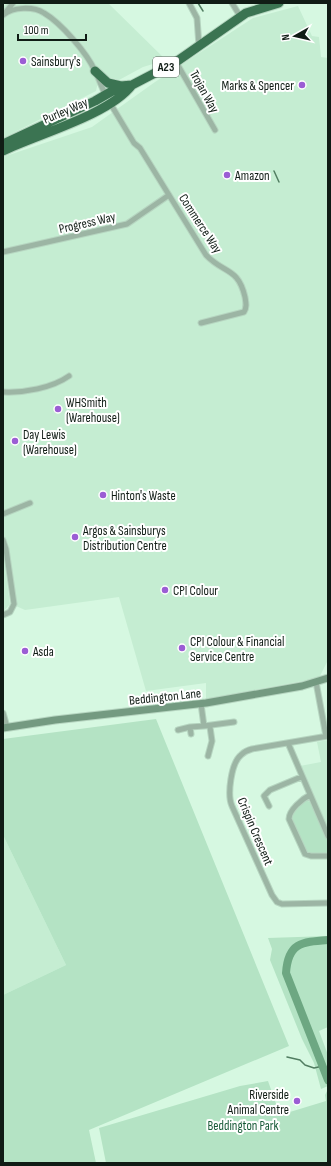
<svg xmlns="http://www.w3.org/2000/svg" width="331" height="1166" viewBox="0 0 331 1166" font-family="'Sofia Sans Condensed',sans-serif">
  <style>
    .built { fill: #c5edd2 }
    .green { fill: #b4e3c4 }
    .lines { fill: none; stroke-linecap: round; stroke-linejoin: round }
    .stream { stroke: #517d61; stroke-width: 1.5 }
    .river { stroke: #6da782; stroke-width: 8 }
    .street-casing { stroke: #b6d5c0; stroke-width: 7 }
    .secondary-casing { stroke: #b6d5c0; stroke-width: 9 }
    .highway-casing { stroke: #b6d5c0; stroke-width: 11 }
    .street { stroke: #9cb5a4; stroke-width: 5 }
    .secondary { stroke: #749a81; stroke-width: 7 }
    .highway { stroke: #3b7452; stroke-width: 9 }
    .poi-dot { fill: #9b5dd4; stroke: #fff; stroke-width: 1.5 }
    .labels { text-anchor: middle; stroke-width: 4; stroke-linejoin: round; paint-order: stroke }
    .shield { fill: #fff; stroke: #58605b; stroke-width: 1 }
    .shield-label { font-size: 12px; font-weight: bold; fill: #101c15 }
    .poi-label { font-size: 13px; fill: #101c15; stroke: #fff; text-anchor: start }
    .street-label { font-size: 13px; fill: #101c15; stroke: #fff }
    .park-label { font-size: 13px; fill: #165936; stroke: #fff }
  </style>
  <rect width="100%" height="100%" fill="#d6f8e1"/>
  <path class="built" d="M7 3H108L166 60 143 67 119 80 107 77 98 82 96 91 3 138V7Z
    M298 6 312 36 319 37 321 57 328 58V660L319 678 206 699V683L146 691 119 597 25 610 16 606 8 543 3 537V157L92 127 155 82 253 18Z
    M3 552 10 604 3 612Z
    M328 740V828L300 766 321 762 317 742Z
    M3 835 66 965 3 995Z"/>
  <path class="green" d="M156 719 289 1046 89 1130 96 1163H3V995L66 965 3 835V739Z
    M305 800 311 802 328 840V854L311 855 307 853 290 818 292 813Z
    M328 936V1027L319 1031 328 1055V1086L321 1089 314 1063 302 1039 270 960 272 949 268 938Z
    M268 1081 280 1115 326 1101 325 1095 328 1089V1163H106L99 1128 240 1086Z"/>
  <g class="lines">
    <path class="stream" d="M198 3 203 11
      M274 171 279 182
      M287 1057 300 1060 305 1065 314 1068 323 1066"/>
    <path class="river" d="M328 940C301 942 288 943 286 973L328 1080"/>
    <g class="street-casing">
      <path id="street" d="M189 3 197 18 199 46
        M232 3 240 16
        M6 12 13 3
        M3 15C13 7 33 6 44 13 61 23 87 53 95 71 99 79 102 88 106 96
        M176 62 215 130
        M110 103 134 143 140 148 206 255C224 274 238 267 245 297 246 303 247 307 244 312L201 323
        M3 252 127 224 169 195
        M3 392C24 393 52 388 69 376
        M3 514 30 503
        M3 540 6 549 14 604 10 612 3 615
        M316 682 326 736
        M3 713 7 727
        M204 726 234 722
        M178 730 190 727
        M191 734 190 727 204 726 201 704
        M328 736 252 749C248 750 244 752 241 755 231 763 227 795 232 806L272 895 277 902 282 904 328 903
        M288 743 328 836
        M208 756 212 741 210 727
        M310 795C302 799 289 810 289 819L305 854 311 856H328
        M269 806 264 796 270 790 301 777"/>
    </g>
    <g class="secondary-casing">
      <path id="secondary" d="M3 728 55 720 206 703 302 686 328 678"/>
    </g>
    <g class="highway-casing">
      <path id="highway" d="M95 71 108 83 121 86
        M3 144 95 101 121 86 132 85 176 62 246 13 279 3
        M3 151C38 134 109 115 132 85"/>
    </g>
    <use href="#street" class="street"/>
    <use href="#secondary" class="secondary"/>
    <use href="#highway" class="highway"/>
  </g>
  <g class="poi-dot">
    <circle cx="23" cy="61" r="4"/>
    <circle cx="302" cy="85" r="4"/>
    <circle cx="227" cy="175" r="4"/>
    <circle cx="58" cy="409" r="4"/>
    <circle cx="15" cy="441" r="4"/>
    <circle cx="103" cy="495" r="4"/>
    <circle cx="75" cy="537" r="4"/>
    <circle cx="165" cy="590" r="4"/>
    <circle cx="182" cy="648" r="4"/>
    <circle cx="25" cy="651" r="4"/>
    <circle cx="297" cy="1101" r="4"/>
  </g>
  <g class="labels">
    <rect class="shield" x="153" y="57" width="26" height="20" rx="3"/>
    <g class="shield-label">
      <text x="166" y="71">A23</text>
    </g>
    <g class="poi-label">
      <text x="31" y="66">Sainsbury's</text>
      <text x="294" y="90" text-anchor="end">Marks &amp; Spencer</text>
      <text x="235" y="180">Amazon</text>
      <text x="66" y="407">WHSmith<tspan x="66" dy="15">(Warehouse)</tspan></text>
      <text x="23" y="439">Day Lewis<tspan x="23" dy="15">(Warehouse)</tspan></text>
      <text x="111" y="500">Hinton's Waste</text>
      <text x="83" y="535">Argos &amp; Sainsburys<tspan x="83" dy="15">Distribution Centre</tspan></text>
      <text x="173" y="595">CPI Colour</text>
      <text x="190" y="646">CPI Colour &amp; Financial<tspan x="190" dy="15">Service Centre</tspan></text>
      <text x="33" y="656">Asda</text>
      <text x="289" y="1099" text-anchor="end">Riverside<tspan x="289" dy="15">Animal Centre</tspan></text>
    </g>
    <g class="street-label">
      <text transform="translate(205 91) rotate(61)" y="5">Trojan Way</text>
      <text transform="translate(65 110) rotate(-23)" y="5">Purley Way</text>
      <text transform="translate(87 222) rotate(-13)" y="5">Progress Way</text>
      <text transform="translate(201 223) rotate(57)" y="5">Commerce Way</text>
      <text transform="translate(165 696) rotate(-6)" y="5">Beddington Lane</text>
      <text transform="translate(256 831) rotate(67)" y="5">Crispin Crescent</text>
    </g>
    <g class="park-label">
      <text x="243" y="1130">Beddington Park</text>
    </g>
  </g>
  <rect width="331" height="1166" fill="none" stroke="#101c15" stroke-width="8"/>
  <g transform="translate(295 36) rotate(262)" stroke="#ffffff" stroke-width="3" paint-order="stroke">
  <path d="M0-3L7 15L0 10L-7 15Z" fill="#101c15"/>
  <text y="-6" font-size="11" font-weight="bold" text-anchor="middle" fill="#101c15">N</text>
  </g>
  <path d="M18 34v6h68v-6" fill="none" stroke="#101c15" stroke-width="2"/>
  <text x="24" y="34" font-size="12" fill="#101c15" stroke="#ffffff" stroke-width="3" paint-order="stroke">100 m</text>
</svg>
